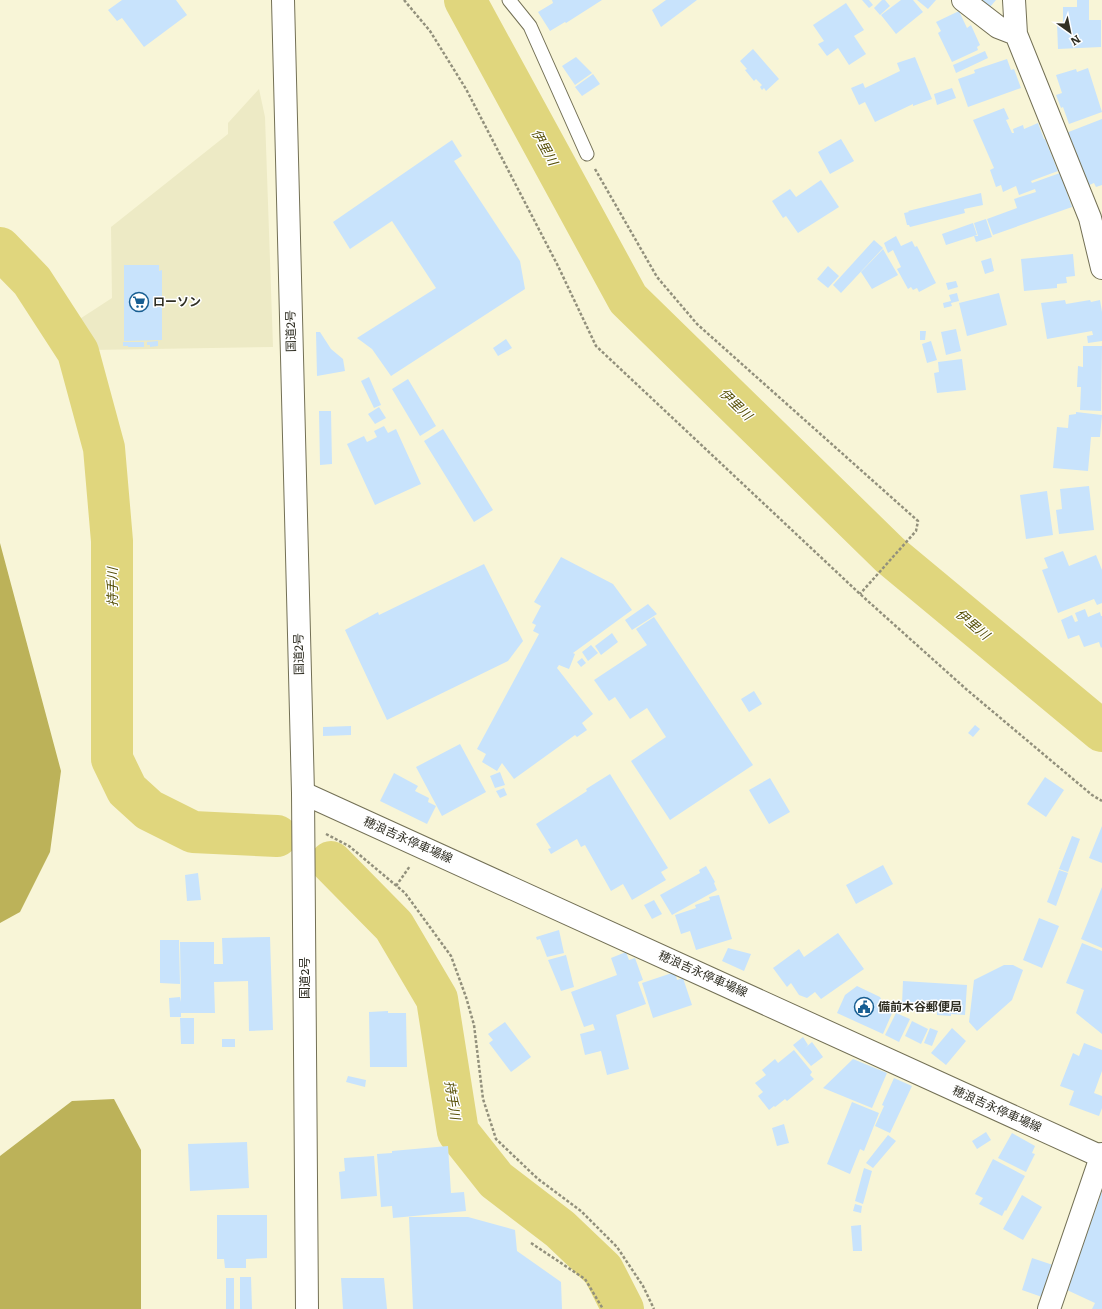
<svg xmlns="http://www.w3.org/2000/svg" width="1102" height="1309" viewBox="0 0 1102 1309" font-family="Literata,'Noto Sans JP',serif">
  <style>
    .built { fill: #edeac5 }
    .forest { fill: #bcb259 }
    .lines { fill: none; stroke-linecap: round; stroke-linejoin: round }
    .river { stroke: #e0d67d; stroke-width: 42 }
    .building { fill: #c8e3fc }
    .lane-casing { stroke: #737055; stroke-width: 15 }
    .street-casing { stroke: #737055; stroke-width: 24 }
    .secondary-casing { stroke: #737055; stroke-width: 24 }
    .highway-casing { stroke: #737055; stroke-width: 24 }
    .path { stroke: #92907c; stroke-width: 2.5; stroke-dasharray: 3 2; stroke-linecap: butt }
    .lane { stroke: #fff; stroke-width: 13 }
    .street { stroke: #fff; stroke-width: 22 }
    .secondary { stroke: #fff; stroke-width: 22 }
    .highway { stroke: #fff; stroke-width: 22 }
    .labels { text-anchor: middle; stroke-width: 3; stroke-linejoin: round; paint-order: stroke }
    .poi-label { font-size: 12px; font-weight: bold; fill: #302f24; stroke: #fff; text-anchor: start }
    .street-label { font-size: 12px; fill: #302f24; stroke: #fff }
    .water-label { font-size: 13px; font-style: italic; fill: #554e05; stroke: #fff }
  </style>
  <rect width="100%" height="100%" fill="#f8f5d7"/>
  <path class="built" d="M259 89 265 117 273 347 92 350 72 324 112 298 111 227 228 134V123Z"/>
  <path class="forest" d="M0 543 61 771 50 852 20 912 0 923Z
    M114 1099 141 1150V1309H0V1156L72 1101Z"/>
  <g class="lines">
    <path class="river" d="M465 0 628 299 890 555 1102 731
      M0 248 32 281 78 352 104 448 112 541V759L127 790 149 810 193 832 277 836
      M331 862 394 926 437 999 458 1132 496 1180 560 1229 603 1270 623 1309"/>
  </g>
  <path class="building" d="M122 0H176L187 15 144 47 122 18 117 21 108 10Z
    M552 0H602L566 23 565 22 550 31 538 12 553 3Z
    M666 0H697L661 27 652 10Z
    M862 0H869L873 5 869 8Z
    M882 0H885L890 6 880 15 874 8Z
    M901 0H913L923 12 896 34 881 15Z
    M917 0H936L928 9Z
    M980 0H996L990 7Z
    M1077 0H1089V20H1101V47L1058 49 1057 23H1063V7H1077Z
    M846 3 864 30 854 36 866 54 849 65 838 48 827 56 818 44 824 41 813 25Z
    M959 11 967 28 971 25 980 45 977 47 978 50 952 62 938 33 941 31 936 22Z
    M753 49 779 79 766 91 764 88 762 90 760 87 762 85 756 79 754 81 745 70 747 69 740 61Z
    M985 51 988 58 956 73 953 65Z
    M576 57 592 73 575 85 562 66Z
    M915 57 932 99 913 106V104L875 122 865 102 859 105 851 88 863 83 865 88 900 71 897 63Z
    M1007 59 1011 70 1014 69 1021 88 968 107 958 79 975 73 974 70Z
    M1088 68 1102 112 1069 124 1063 107 1061 108 1056 95 1062 93 1056 75 1076 69 1077 72Z
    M593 74 600 84 582 96 575 87Z
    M952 88 956 98 937 105 934 94Z
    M1004 108 1009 119 1006 120 1012 133H1014L1013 129 1023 125 1024 129 1038 123 1044 139H1045L1058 171 1031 181 1032 183 1060 173 1072 207 993 235 987 219 1017 208 1014 199 1036 192 1035 189 1019 195 1016 186 1003 192 1001 185 996 187 990 170 994 168 973 120Z
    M1102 119V185L1096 187 1094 183 1087 186 1066 133Z
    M841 139 854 161 830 174 818 152Z
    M452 140 462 156 454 161 520 261 525 289 391 376 372 349 357 338 436 288 392 221 350 249 333 222Z
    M821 180 839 207 798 233 786 216 783 218 772 201 790 189 796 197Z
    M981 193 983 205 964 209 965 213 910 227 909 225H907L904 213 909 212 908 211Z
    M986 219 992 237 976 242 974 236H978L974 223Z
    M973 223 977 235 946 245 942 234Z
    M896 236 901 246 912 241 915 247 917 246 936 283 919 292 917 288 913 290 911 287 908 289 897 269 901 267 893 250 888 253 884 243Z
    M874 240 883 248 841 293 833 285Z
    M883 249 898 275 872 289 861 272Z
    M1073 254 1075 276 1066 277 1067 283 1057 284V288L1024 291 1021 259Z
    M991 258 994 271 985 274 981 261Z
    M124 265H159V271L162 270V340L124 341Z
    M828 266 839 276 828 288 817 279Z
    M956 281 958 287 948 290 946 283Z
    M957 293 959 301 951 303 952 306 944 308 943 303 951 301 949 295Z
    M999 293 1007 325 967 336 959 303Z
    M1065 300 1066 304 1090 300 1091 302 1100 300 1102 312V341L1088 343 1087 336 1098 334 1093 335 1092 331 1047 339 1041 303Z
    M956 329 961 351 946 355 941 332Z
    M920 331H926L925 340H920Z
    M316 332H320L331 349 343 359 345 371 317 376Z
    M506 339 512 348 498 356 493 348Z
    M158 341V346L150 347V345H147V342Z
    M931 341 937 360 927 363 922 344Z
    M123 342H144V347H128V346H123Z
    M1083 346H1102L1101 411 1080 410 1081 387H1077L1078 366 1083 367Z
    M962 359 966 390 937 393 934 373 939 372 938 362Z
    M369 377 381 405 374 408 361 381Z
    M408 379 436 426 420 436 392 389Z
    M379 407 386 418 375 424 368 414Z
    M319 411H331L332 464 320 465Z
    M1076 412 1102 415 1100 437H1091L1088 471 1053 468 1057 427 1068 428 1069 415 1076 414Z
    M384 426 388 433 396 429 421 484 375 505 347 444 364 436 367 442 377 437 374 431Z
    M443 429 493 510 474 522 424 441Z
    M1089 486 1094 530 1059 534 1056 510 1062 509 1060 489Z
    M1047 491 1053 535 1026 539 1020 495Z
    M1063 551 1069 566 1096 555 1102 570V603L1097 605 1094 599 1058 613 1042 570 1048 568 1044 558Z
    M561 557 613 584 632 610 573 653 575 654 569 669 559 665 557 668 593 714 582 723 587 730 577 737 575 735 514 779 502 763 497 771 482 762 486 754 477 749 539 634 533 631 536 625 532 623 541 606 534 602Z
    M484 564 523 641 508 661 387 720 345 630 378 612 379 615Z
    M648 604 657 614 632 630 625 620Z
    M1085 609 1088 617 1100 612 1101 616H1102V647L1101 648 1099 642 1084 647 1079 635 1068 639 1061 620 1072 615 1075 622 1078 621 1075 613Z
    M654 617 753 765 670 820 631 761 666 737 647 708 630 719 615 697 609 701 594 680 647 645 636 629Z
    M612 633 618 642 601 655 595 646Z
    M591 645 598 653 588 661 582 652Z
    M582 658 586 663 581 667 577 662Z
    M754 691 762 704 749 712 741 699Z
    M975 725 980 729 973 737 968 733Z
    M351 726V735L323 736V727Z
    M460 744 486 792 442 816 416 767Z
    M500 772 505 785 495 788 490 776Z
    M394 773 418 786 415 791 429 798 428 802 436 806 427 824 380 801Z
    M610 774 668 868 661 872 666 880 632 900 623 884 611 891 585 845 581 847 577 839 551 854 548 849 551 848 536 824 587 791 586 789Z
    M1045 777 1064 790 1046 817 1027 804Z
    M770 778 790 812 769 824 749 790Z
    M504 788 507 795 500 798 496 791Z
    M1102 826V863L1089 858Z
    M1072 836 1080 839 1068 872 1059 869Z
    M883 865 893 884 856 904 846 885Z
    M706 866 715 882 714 883 717 890 672 915 660 895 700 873 699 870Z
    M1059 870 1068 873 1056 906 1047 902Z
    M198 873 201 900 187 901 185 875Z
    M1102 887V948L1081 939Z
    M719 895 732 939 696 950 690 931 681 934 675 915 696 908 695 905 710 900 709 897Z
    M654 900 662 914 652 919 644 905Z
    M1039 918 1059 926 1042 968 1023 960Z
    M559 930 564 953 547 957 540 939 537 940 536 937Z
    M838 933 864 969 821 999 815 992 807 998 799 995 791 983 787 987 773 968 799 949 804 957Z
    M270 937 273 1030 249 1031 248 981 214 982 215 1013H181V1017H170L169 998 180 997 181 1002 180 942H214V964H223L222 938Z
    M160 940H179L180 984 160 983Z
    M1082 943 1102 951V1034L1076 1013 1084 990 1066 983Z
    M728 948 751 954 744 971 722 961Z
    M626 952 629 960 635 958 643 980 638 982 646 1004 616 1015 629 1069 607 1075 601 1051 585 1055 580 1034 595 1030 593 1024 584 1027 571 992 617 975 611 958Z
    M566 955 574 987 561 991 548 960Z
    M1004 965H1013L1023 970 1012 1000 977 1031 969 1022 974 980Z
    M675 972 677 980 683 978 692 1005 653 1018 642 983Z
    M903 981 967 985 965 1015 951 1014V1016L937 1015V1010L907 1008 902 1004Z
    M857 986 880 997 881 999 880 1002 885 1004 893 1011 883 1034 837 1013 845 995Z
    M388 1011V1013H406L407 1067H370L369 1012Z
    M896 1013 910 1019 899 1042 885 1035Z
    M180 1018H194V1044H181Z
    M912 1021 928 1029 921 1044 905 1036Z
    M505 1022 531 1057 511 1072 489 1043 493 1040 488 1034Z
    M930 1028 938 1031 932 1046 924 1043Z
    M952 1028 966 1041 946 1065 931 1053Z
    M803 1037 808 1045 805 1048 812 1042 823 1057 811 1066 793 1045Z
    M222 1039H235V1047H222Z
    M1084 1043 1102 1050V1071L1094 1093 1102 1096V1108L1099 1116 1069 1105 1074 1091 1060 1086 1073 1053 1079 1056Z
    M794 1050 812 1072 810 1075 814 1079 787 1101 785 1099 775 1107 774 1106 769 1110 758 1096 763 1092 755 1083 766 1075 762 1070 775 1059 778 1063Z
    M853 1059 887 1073 872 1108 823 1088Z
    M348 1076 366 1080 365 1087 346 1082Z
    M894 1078 912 1086 890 1133 875 1126 884 1106 882 1105Z
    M852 1102 879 1113 864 1151 860 1149 850 1174 827 1164Z
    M784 1124 789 1143 777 1146 772 1128Z
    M986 1132 991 1140 977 1149 972 1141Z
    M1012 1133 1035 1146 1032 1153 1035 1154 1026 1172 998 1158Z
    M888 1135 896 1141 873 1168 866 1163Z
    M247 1142 249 1188 190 1191 188 1144Z
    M448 1146 451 1193 464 1192 466 1211 393 1218 392 1206 381 1207 377 1154 392 1153V1151Z
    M374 1156 377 1196 341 1199 339 1172 345 1171 344 1158Z
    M993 1159 1025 1176 1006 1211 1005 1210 1002 1216 979 1204 983 1198 975 1194Z
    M864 1168 872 1171 863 1204 855 1201Z
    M1102 1191V1309H1092L1095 1303 1067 1290Z
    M1022 1195 1042 1207 1023 1240 1003 1229Z
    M855 1204 862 1206 861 1213 853 1211Z
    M217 1215H267V1258L246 1259V1268H225L224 1259H217Z
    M409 1217H468L515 1230 517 1251 561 1282 562 1309H413Z
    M861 1225 862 1251H853L851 1226Z
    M1032 1258 1053 1265 1042 1297 1022 1290Z
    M240 1277H251L252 1309H240Z
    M226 1278H234V1309H226Z
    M341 1278H384L387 1309H343Z"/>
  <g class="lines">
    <g class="lane-casing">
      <path id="lane" d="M509 0 530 26 587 154"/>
    </g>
    <g class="street-casing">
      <path id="street" d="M963 0 998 27 1016 34
        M1014 0 1016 34 1090 218 1102 268
        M1049 1309 1102 1154"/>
    </g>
    <g class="secondary-casing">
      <path id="secondary" d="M303 793 1102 1157"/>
    </g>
    <g class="highway-casing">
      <path id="highway" d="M283 0 303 793 307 1309"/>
    </g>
    <path class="path" d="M404 0 430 31 466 89 558 266 596 346 860 594 966 689 1092 795 1102 801
      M595 169 657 277 697 324 918 521 916 531 860 594
      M326 834 349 846 405 893 451 956 466 997 474 1025 483 1099 496 1139 538 1179 581 1211 617 1247 643 1286 654 1309
      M396 886 410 866
      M531 1243 585 1279 603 1309"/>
    <use href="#lane" class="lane"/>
    <use href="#street" class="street"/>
    <use href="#secondary" class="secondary"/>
    <use href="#highway" class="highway"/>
  </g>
  <defs>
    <g id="supermarket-ring" transform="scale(1)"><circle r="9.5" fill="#fff" stroke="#185e92" stroke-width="1.5"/><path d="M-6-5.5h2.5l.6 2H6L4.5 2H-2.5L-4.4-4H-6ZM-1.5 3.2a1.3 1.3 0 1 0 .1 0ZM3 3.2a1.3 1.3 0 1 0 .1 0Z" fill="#185e92"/></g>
    <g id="civic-ring" transform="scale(1)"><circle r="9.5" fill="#fff" stroke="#185e92" stroke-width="1.5"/><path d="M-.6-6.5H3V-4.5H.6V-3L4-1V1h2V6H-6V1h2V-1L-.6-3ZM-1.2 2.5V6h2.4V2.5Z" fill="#185e92"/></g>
  </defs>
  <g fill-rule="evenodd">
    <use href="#supermarket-ring" x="139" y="302"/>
    <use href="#civic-ring" x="864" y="1007"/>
  </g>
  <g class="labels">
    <g class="poi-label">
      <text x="153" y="306">ローソン</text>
      <text x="878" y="1011">備前木谷郵便局</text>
    </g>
    <g class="street-label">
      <text transform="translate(291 331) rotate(-91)" y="4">国道2号</text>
      <text transform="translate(299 654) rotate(-91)" y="4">国道2号</text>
      <text transform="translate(408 840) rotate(24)" y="4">穂浪吉永停車場線</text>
      <text transform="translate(703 974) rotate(24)" y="4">穂浪吉永停車場線</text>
      <text transform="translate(305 978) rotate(-90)" y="4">国道2号</text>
      <text transform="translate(997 1109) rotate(24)" y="4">穂浪吉永停車場線</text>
    </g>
    <g class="water-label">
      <text transform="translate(545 147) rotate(61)" y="5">伊里川</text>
      <text transform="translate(736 404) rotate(44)" y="5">伊里川</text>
      <text transform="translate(112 587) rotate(-90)" y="5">持手川</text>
      <text transform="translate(973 624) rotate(40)" y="5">伊里川</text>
      <text transform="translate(453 1100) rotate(81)" y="5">持手川</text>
    </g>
  </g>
  <g transform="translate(1070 32) rotate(147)" stroke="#ffffff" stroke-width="3" paint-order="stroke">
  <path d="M0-3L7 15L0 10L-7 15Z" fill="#302f24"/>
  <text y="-6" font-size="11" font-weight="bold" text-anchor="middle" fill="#302f24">N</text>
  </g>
</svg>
